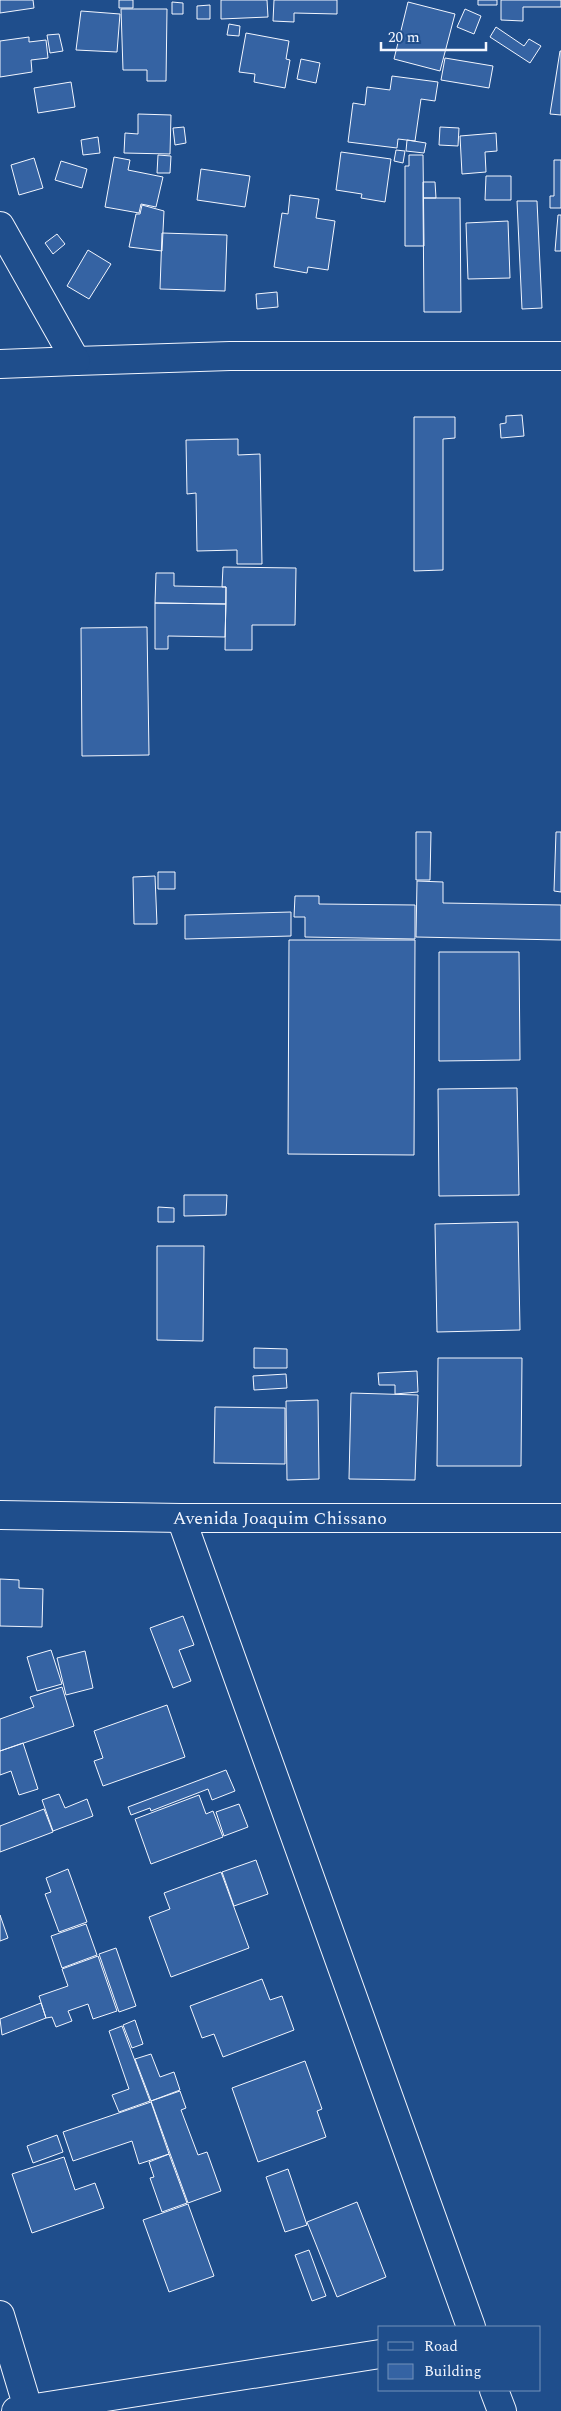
<svg xmlns="http://www.w3.org/2000/svg" width="561" height="2411" viewBox="0 0 561 2411" font-family="Spectral,serif">
  <style>
    .building { fill: #3563a3; stroke: #f2f6ff }
    .lines { fill: none; stroke-linecap: round; stroke-linejoin: round }
    .minor-casing { stroke: #f2f6ff; stroke-width: 30 }
    .tertiary-casing { stroke: #f2f6ff; stroke-width: 30 }
    .minor { stroke: #1f4e8c; stroke-width: 28 }
    .tertiary { stroke: #1f4e8c; stroke-width: 28 }
    .labels { text-anchor: middle; stroke-width: 4; stroke-linejoin: round; paint-order: stroke }
    .street-label { font-size: 18px; fill: #f2f6ff; stroke: #1f4e8c }
  </style>
  <rect width="100%" height="100%" fill="#1f4e8c"/>
  <path class="building" d="M0 0H33L34 8 0 13Z
    M119 0H133V8H119Z
    M221 0H267L268 17 221 19Z
    M274 0H337V14L294 13V22L273 21Z
    M478 0H497V5H478Z
    M501 0H561V7H523V21L501 20Z
    M172 2 183 3V14H172Z
    M408 2 455 14 440 71 394 59Z
    M210 5V19H197V6Z
    M121 9H167L166 81H147V70H123Z
    M465 9 481 16 474 34 457 27Z
    M81 11 120 14 117 52 76 50Z
    M229 24 240 26 239 36 227 35Z
    M496 27 524 46 529 39 541 46 530 63 490 37Z
    M246 33 289 41 286 59 290 60 285 88 254 82 255 74 239 72Z
    M59 34 63 51 50 53 47 35Z
    M29 37V42L46 40 48 58 31 60 32 72 0 77V41Z
    M560 51H561V115L550 114Z
    M445 58 493 66 489 88 441 80Z
    M301 59 320 63 316 83 297 79Z
    M392 76 438 82 435 101 421 99 415 141 398 139 397 148 348 142 353 103 365 105 367 87 390 90Z
    M71 82 75 107 38 113 34 88Z
    M138 114 171 115 170 154 124 153 125 133 138 134Z
    M184 127 186 143 175 145 173 128Z
    M440 127 459 128 458 146 439 145Z
    M496 133 497 151 485 152 486 172 462 174 460 136Z
    M98 137 100 153 83 155 81 140Z
    M407 140 426 143 424 153 406 151Z
    M396 150 405 151 403 163 394 161Z
    M341 152 391 159 385 202 361 198 362 194 336 190Z
    M158 155 171 156 170 173H157Z
    M409 155H423L424 246H405V166H409Z
    M114 157 130 160 128 170 163 177 156 207 141 204 139 213 105 207Z
    M34 158 43 188 19 195 11 165Z
    M554 160H561V208H550V196H554Z
    M61 161 87 169 82 188 55 180Z
    M201 169 250 176 245 207 197 200Z
    M486 176H511V200H485Z
    M423 182H435L436 198H423Z
    M290 195 319 199 316 218 335 221 328 270 308 267 307 273 274 267 282 213 288 214Z
    M423 198H460L461 312H424Z
    M517 201H537L542 308 522 309Z
    M142 205 164 211 162 251 129 247 136 214H140Z
    M558 215H561V251H555Z
    M508 221 510 278 468 279 466 223Z
    M162 233 227 235 225 291 160 289Z
    M57 234 65 244 53 254 45 243Z
    M88 250 111 264 89 299 67 286Z
    M277 292 278 307 257 309 256 294Z
    M522 415 524 436 501 438 500 424 506 423V416Z
    M414 417H455V438L443 439V570L414 571Z
    M238 439V455L260 454 262 564H237V550L197 551 196 493 187 494 186 440Z
    M223 567 296 568 295 625H252V650H225L226 587H222Z
    M156 573H174V586L226 587V604L155 603Z
    M155 603 226 604 225 637 168 636V649H155Z
    M147 627 149 755 82 756 81 628Z
    M416 832H431L430 880H416Z
    M556 832H561V892L554 891Z
    M158 872H175V889H158Z
    M155 876 157 924H134L133 877Z
    M417 881 443 882V903L561 905V940L416 937Z
    M295 896H319V904L415 905V939L305 937V917H294Z
    M291 912V936L185 939V915Z
    M289 940H415L414 1155 288 1154Z
    M439 952H519L520 1060 439 1061Z
    M517 1088 519 1195 439 1196 438 1089Z
    M184 1195H227L226 1215 184 1216Z
    M158 1207 174 1208V1222H158Z
    M518 1222 520 1330 437 1332 435 1224Z
    M157 1246H204L203 1341 157 1340Z
    M254 1348 287 1349V1368H254Z
    M438 1358H522L521 1466H437Z
    M417 1371 418 1392 395 1394V1385H379L378 1373Z
    M286 1374 287 1388 254 1390 253 1376Z
    M351 1393 418 1395 415 1480 349 1479Z
    M318 1400 319 1479 287 1480 286 1401Z
    M215 1407 285 1408V1464L214 1463Z
    M0 1579 19 1580V1588L43 1589 42 1627 0 1626Z
    M183 1616 194 1645 179 1650 191 1681 173 1688 150 1628Z
    M51 1650 62 1684 37 1691 27 1657Z
    M85 1651 93 1688 66 1695 57 1658Z
    M62 1687 74 1726 0 1751V1719L34 1707 30 1697Z
    M167 1705 185 1757 103 1786 94 1761 103 1758 94 1731Z
    M23 1743 38 1789 19 1795 11 1771 0 1775V1751Z
    M226 1770 235 1791 212 1800 208 1789 151 1811 150 1808 131 1815 128 1807Z
    M59 1794 65 1808 87 1799 93 1816 53 1831 42 1800Z
    M199 1795 206 1814 213 1811 223 1837 151 1864 135 1819Z
    M239 1804 248 1827 224 1836 216 1812Z
    M44 1809 53 1832 0 1852V1826Z
    M256 1860 268 1894 234 1906 222 1872Z
    M68 1869 87 1922 59 1932 45 1894 51 1892 46 1878Z
    M221 1872 249 1948 171 1977 149 1917 170 1909 164 1893Z
    M0 1915 8 1938 0 1941Z
    M86 1924 97 1955 62 1968 51 1936Z
    M116 1948 136 2006 119 2012 99 1954Z
    M98 1956 117 2011 93 2019 88 2004 68 2011 72 2021 56 2027 52 2017 46 2018 39 1996 68 1986 62 1969Z
    M262 1979 270 2000 282 1996 294 2030 223 2057 214 2034 202 2038 190 2006Z
    M41 2003 46 2018 2 2035 0 2019Z
    M135 2020 143 2044 132 2048 123 2025Z
    M122 2026 150 2101 119 2112 112 2095 129 2089 109 2031Z
    M151 2054 160 2077 174 2072 180 2090 151 2101 135 2059Z
    M305 2061 322 2109 317 2111 326 2137 258 2162 232 2088Z
    M180 2091 186 2108 181 2110 198 2155 207 2152 221 2191 188 2203 151 2101Z
    M151 2102 169 2154 139 2164 132 2141 73 2161 63 2132Z
    M57 2135 63 2152 33 2163 27 2146Z
    M169 2154 187 2203 162 2212 150 2178 154 2177 149 2162Z
    M64 2157 75 2190 95 2183 104 2208 32 2233 12 2174Z
    M288 2169 307 2225 285 2232 266 2177Z
    M357 2202 386 2277 337 2297 307 2222Z
    M188 2204 214 2276 169 2292 143 2220Z
    M309 2250 326 2296 312 2301 295 2255Z"/>
  <g class="lines">
    <g class="minor-casing">
      <path id="minor" d="M76 361 230 356H561
        M181 1518 471 2327
        M0 2315 28 2408
        M494 2390 502 2411
        M16 2411 380 2354"/>
    </g>
    <g class="tertiary-casing">
      <g id="tertiary">
        <path d="M0 226 76 361 0 364"/>
        <path id="s1" d="M0 1515 181 1518H561"/>
      </g>
    </g>
    <use href="#minor" class="minor"/>
    <use href="#tertiary" class="tertiary"/>
  </g>
  <g class="labels">
    <g class="street-label">
      <text dy="6" stroke="none"><textPath href="#s1" startOffset="280">Avenida Joaquim Chissano</textPath></text>
    </g>
  </g>
  <rect x="378" y="2326" width="162" height="65" fill="#1f4e8c" stroke="#7391ba"/>
  <rect x="388" y="2342" width="25" height="8" fill="#1f4e8c" stroke="#7391ba"/>
  <text x="424" y="2351" font-size="15" fill="#f2f6ff">Road</text>
  <rect x="388" y="2364" width="25" height="15" fill="#3563a3" stroke="#7391ba"/>
  <text x="424" y="2376" font-size="15" fill="#f2f6ff">Building</text>
  <path d="M381 42v8h105v-8" fill="none" stroke="#f2f6ff" stroke-width="2.5"/>
  <text x="388" y="42" font-size="15" fill="#f2f6ff" stroke="#1f4e8c" stroke-width="4" paint-order="stroke">20 m</text>
</svg>
